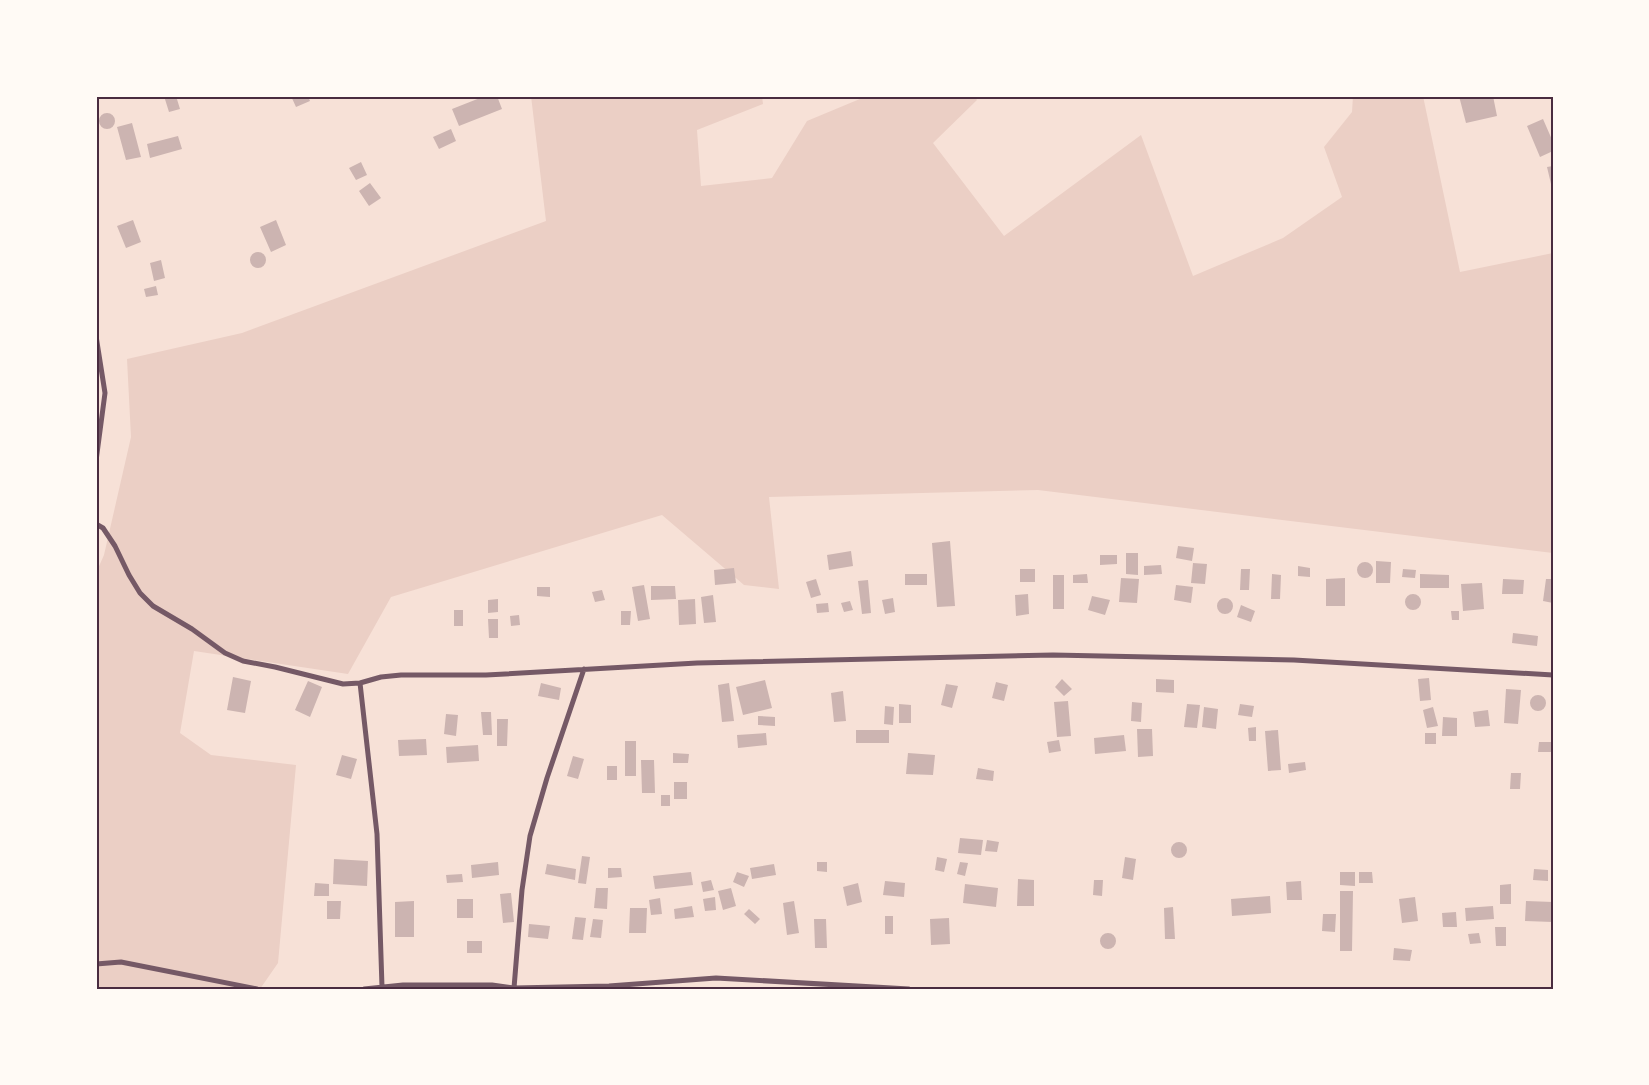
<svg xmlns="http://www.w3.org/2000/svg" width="1649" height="1085" viewBox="0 0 1649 1085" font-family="'Crimson Pro',serif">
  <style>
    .green { fill: #ebcfc5 }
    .building { fill: #ccb4b1 }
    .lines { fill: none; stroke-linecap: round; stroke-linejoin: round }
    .minor { stroke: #755966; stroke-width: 5 }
    .neatline { fill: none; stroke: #4a2c40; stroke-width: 2 }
  </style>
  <rect width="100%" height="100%" fill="#f7e1d7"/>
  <path class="green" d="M531 96H762L763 104 697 130 701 186 772 178 807 121 867 96H974L977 100 933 143 1004 236 1141 135 1193 276 1283 238 1342 197 1324 147 1352 112 1353 96H1423L1460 272 1553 253V553L1038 490 769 497 779 589 744 585 662 515 391 597 348 674 194 651 180 733 211 755 296 765 278 963 260 989H96V573L104 555 131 437 127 359 242 333 546 221Z"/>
  <path class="building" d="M164 96H176L180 109 169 112Z
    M291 96H308L310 101 296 107Z
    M485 96H497L502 109 459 126 452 109Z
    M1459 96H1493L1497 116 1466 123Z
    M99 121a8 8 0 1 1 16 0a8 8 0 1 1-16 0Z
    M1543 119 1553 142V151L1540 157 1527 126Z
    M132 123 141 157 126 160 117 127Z
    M451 129 456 141 439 149 433 137Z
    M178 136 182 149 150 158 147 144Z
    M361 162 367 175 356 180 349 168Z
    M1553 166V184H1551L1547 167Z
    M370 183 381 198 369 206 359 191Z
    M133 220 141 242 126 248 117 226Z
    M276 220 286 245 271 252 260 227Z
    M250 260a8 8 0 1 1 16 0a8 8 0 1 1-16 0Z
    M161 260 165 278 154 281 150 263Z
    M156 286 158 295 146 297 144 289Z
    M950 541 955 606 937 607 932 543Z
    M1178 546 1194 548 1192 561 1176 558Z
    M851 551 853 566 829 570 827 555Z
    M1126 553H1138V575L1126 574Z
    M1100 555H1117V564L1100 565Z
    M1376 561 1391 562 1390 583H1376Z
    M1357 570a8 8 0 1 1 16 0a8 8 0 1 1-16 0Z
    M1193 563 1207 564 1205 584 1191 583Z
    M1161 565 1162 574 1144 575V566Z
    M1298 566 1310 568V577L1298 576Z
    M734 568 736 583 715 585 714 570Z
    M1020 569H1035V582H1020Z
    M1241 569H1250L1249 590H1240Z
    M1403 569 1416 570 1415 578 1402 577Z
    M905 574H927V585H905Z
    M1087 574 1088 583H1073V575Z
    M1272 574 1281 575 1280 599H1271Z
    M1420 574 1449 575V588H1420Z
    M1053 575H1064V609H1053Z
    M1121 578 1139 579 1137 603 1119 602Z
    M1345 578V606H1326V579Z
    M816 579 821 595 811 598 806 582Z
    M1503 579 1524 580 1523 594H1502Z
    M1546 579H1553V603L1543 601Z
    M868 580 871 613 862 614 858 581Z
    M1482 583 1484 609 1463 611 1461 584Z
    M644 585 650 619 638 621 632 587Z
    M1176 585 1193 587 1191 603 1174 600Z
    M651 586H675L676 599 651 600Z
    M537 587H550V597L537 596Z
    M602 590 605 600 595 602 592 592Z
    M1405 602a8 8 0 1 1 16 0a8 8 0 1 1-16 0Z
    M1028 594 1029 614 1016 616 1015 595Z
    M713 595 716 622 704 623 701 597Z
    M1092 596 1110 600 1105 615 1088 610Z
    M1217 606a8 8 0 1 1 16 0a8 8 0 1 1-16 0Z
    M893 598 895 612 885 614 882 600Z
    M498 599V612L488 613V600Z
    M695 599 696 624 679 625 678 600Z
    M850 601 853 610 844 612 841 603Z
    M828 603 829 612 817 613 816 604Z
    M1241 605 1255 611 1251 622 1237 617Z
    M454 610H463V626H454Z
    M621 611H631L630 625H621Z
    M1451 611H1459V620H1452Z
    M519 615 520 625 511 626 510 616Z
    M488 619H498V638H489Z
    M1513 633 1538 636 1537 646 1512 643Z
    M233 677 251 681 245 713 227 710Z
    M1429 678 1431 700 1420 701 1418 679Z
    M1062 679 1072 689 1064 696 1055 687Z
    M1156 679 1174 680V693L1156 692Z
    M765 680 772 708 743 715 736 687Z
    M308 681 322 687 310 717 295 710Z
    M996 682 1008 685 1004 701 992 698Z
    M541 683 561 688 559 700 538 696Z
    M729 683 734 721 722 722 718 685Z
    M946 684 958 686 952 708 941 705Z
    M1506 689 1521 690 1518 724 1504 723Z
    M843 691 846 721 834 722 831 693Z
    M1530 703a8 8 0 1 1 16 0a8 8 0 1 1-16 0Z
    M1068 701 1071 736 1057 737 1054 702Z
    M1132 702 1142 703 1141 722 1131 721Z
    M899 704 911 705V723H899Z
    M1187 704 1200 705 1197 728 1184 727Z
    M1240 704 1254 706 1252 717 1238 715Z
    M885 706 894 707 893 725 884 724Z
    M1204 707 1218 709 1216 729 1202 727Z
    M1433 707 1438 726 1427 728 1423 710Z
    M1488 710 1490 726 1475 727 1473 712Z
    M481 712H491L492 735H483Z
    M446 714 458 715 456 736 444 734Z
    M758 716 775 717V726L758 725Z
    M1443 717 1457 718V736H1442Z
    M497 719H508L507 746H497Z
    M1256 727V741H1249L1248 728Z
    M1137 729H1152L1153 756 1138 757Z
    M856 730H889V743H856Z
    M1278 730 1281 770 1268 771 1265 731Z
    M766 733 767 745 738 748 737 735Z
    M1425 733H1436V744H1425Z
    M1124 735 1126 751 1095 754 1094 738Z
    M426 739 427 755 399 756 398 740Z
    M1059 740 1061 751 1049 753 1047 742Z
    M625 741H636V776H625Z
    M1539 742H1553V752H1538Z
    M478 745 479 761 447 763 446 747Z
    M673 753 689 754 688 763H673Z
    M908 753 935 755 933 775 906 774Z
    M342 755 357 759 351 779 336 775Z
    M573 756 584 759 578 779 567 776Z
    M641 760H654L655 793H642Z
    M1305 762 1306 770 1289 773 1288 764Z
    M607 766H617V780H607Z
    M978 768 994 771 993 781 976 779Z
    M1511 773H1521L1520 789H1510Z
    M674 782H687V799H674Z
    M661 795H670V806H661Z
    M960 838 983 840 981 855 958 853Z
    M987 840 999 842 997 852 985 851Z
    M1171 850a8 8 0 1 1 16 0a8 8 0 1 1-16 0Z
    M582 856 590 857 586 884 578 883Z
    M937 857 947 859 944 872 935 870Z
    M1125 857 1136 859 1133 880 1122 878Z
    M334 859 368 861 367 886 333 884Z
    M498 862 499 875 472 878 471 865Z
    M817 862H827V872L817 871Z
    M960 862 968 863 965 876 957 874Z
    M547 864 576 869 575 880 545 874Z
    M774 864 776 875 752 879 750 868Z
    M608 868H621L622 877 608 878Z
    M1534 869 1548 870V881L1533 880Z
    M691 872 693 885 655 889 653 876Z
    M737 872 749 876 744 887 733 882Z
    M1340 872H1355V886L1340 885Z
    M1359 872H1372L1373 883H1359Z
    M462 874 463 882 447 883 446 875Z
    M1018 879 1034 880V906H1017Z
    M711 880 714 890 703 892 701 882Z
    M1094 880H1103L1102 896 1093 895Z
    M885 881 905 883 904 897 883 895Z
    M1301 881 1302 900H1287L1286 882Z
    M315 883 329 884V896H314Z
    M858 883 862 902 847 906 843 887Z
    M965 884 998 888 996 907 963 903Z
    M1511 884V904H1500V885Z
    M596 888H608L607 909 594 908Z
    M731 888 736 906 723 910 718 891Z
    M1340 891H1353L1352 951H1340Z
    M511 893 514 922 503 923 500 894Z
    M1270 896 1271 913 1232 916 1231 899Z
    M715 897 716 910 705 911 703 899Z
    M1415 897 1418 921 1402 923 1399 899Z
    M660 898 662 914 651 915 649 900Z
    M457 899H473V918H457Z
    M327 901H341L340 919H327Z
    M414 901V937H395V902Z
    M794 901 799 933 787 935 783 903Z
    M1526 901 1553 902V922L1525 921Z
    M692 906 694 917 675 919 674 909Z
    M1493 906 1494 919 1466 921 1465 908Z
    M1173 907 1175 939H1165L1164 908Z
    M630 908H647L646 933H629Z
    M749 909 760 919 755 924 744 914Z
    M1456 912 1457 927H1443L1442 913Z
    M1323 914H1336L1335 932 1322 931Z
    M885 916H893V934H885Z
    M575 917 586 918 583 940 572 939Z
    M949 918 950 944 931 945 930 919Z
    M593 919 603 920 601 938 590 937Z
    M814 919H826L827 948H815Z
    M529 924 550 926 548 939 528 937Z
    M1495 927H1506V946H1496Z
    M1100 941a8 8 0 1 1 16 0a8 8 0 1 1-16 0Z
    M1479 933 1481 943 1470 944 1468 934Z
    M467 941H482V953H467Z
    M1394 948 1412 950 1410 961 1393 960Z"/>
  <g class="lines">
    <path class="minor" d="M96 336 105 393 96 461
      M96 524 103 528 115 546 129 575 140 593 153 606 192 629 225 653 243 661 275 667 343 684 360 683 381 677 401 675H486L697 663 1053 655 1294 660 1553 675
      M360 683 377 834 382 987
      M96 964 121 962 257 989
      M514 988 522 890 530 836 547 778 584 669
      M364 989 403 985H492L514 988 609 986 716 978 909 989"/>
  </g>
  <rect width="1649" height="1085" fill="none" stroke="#fffaf5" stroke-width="195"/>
  <rect x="98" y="98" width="1454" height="890" class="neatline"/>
</svg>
